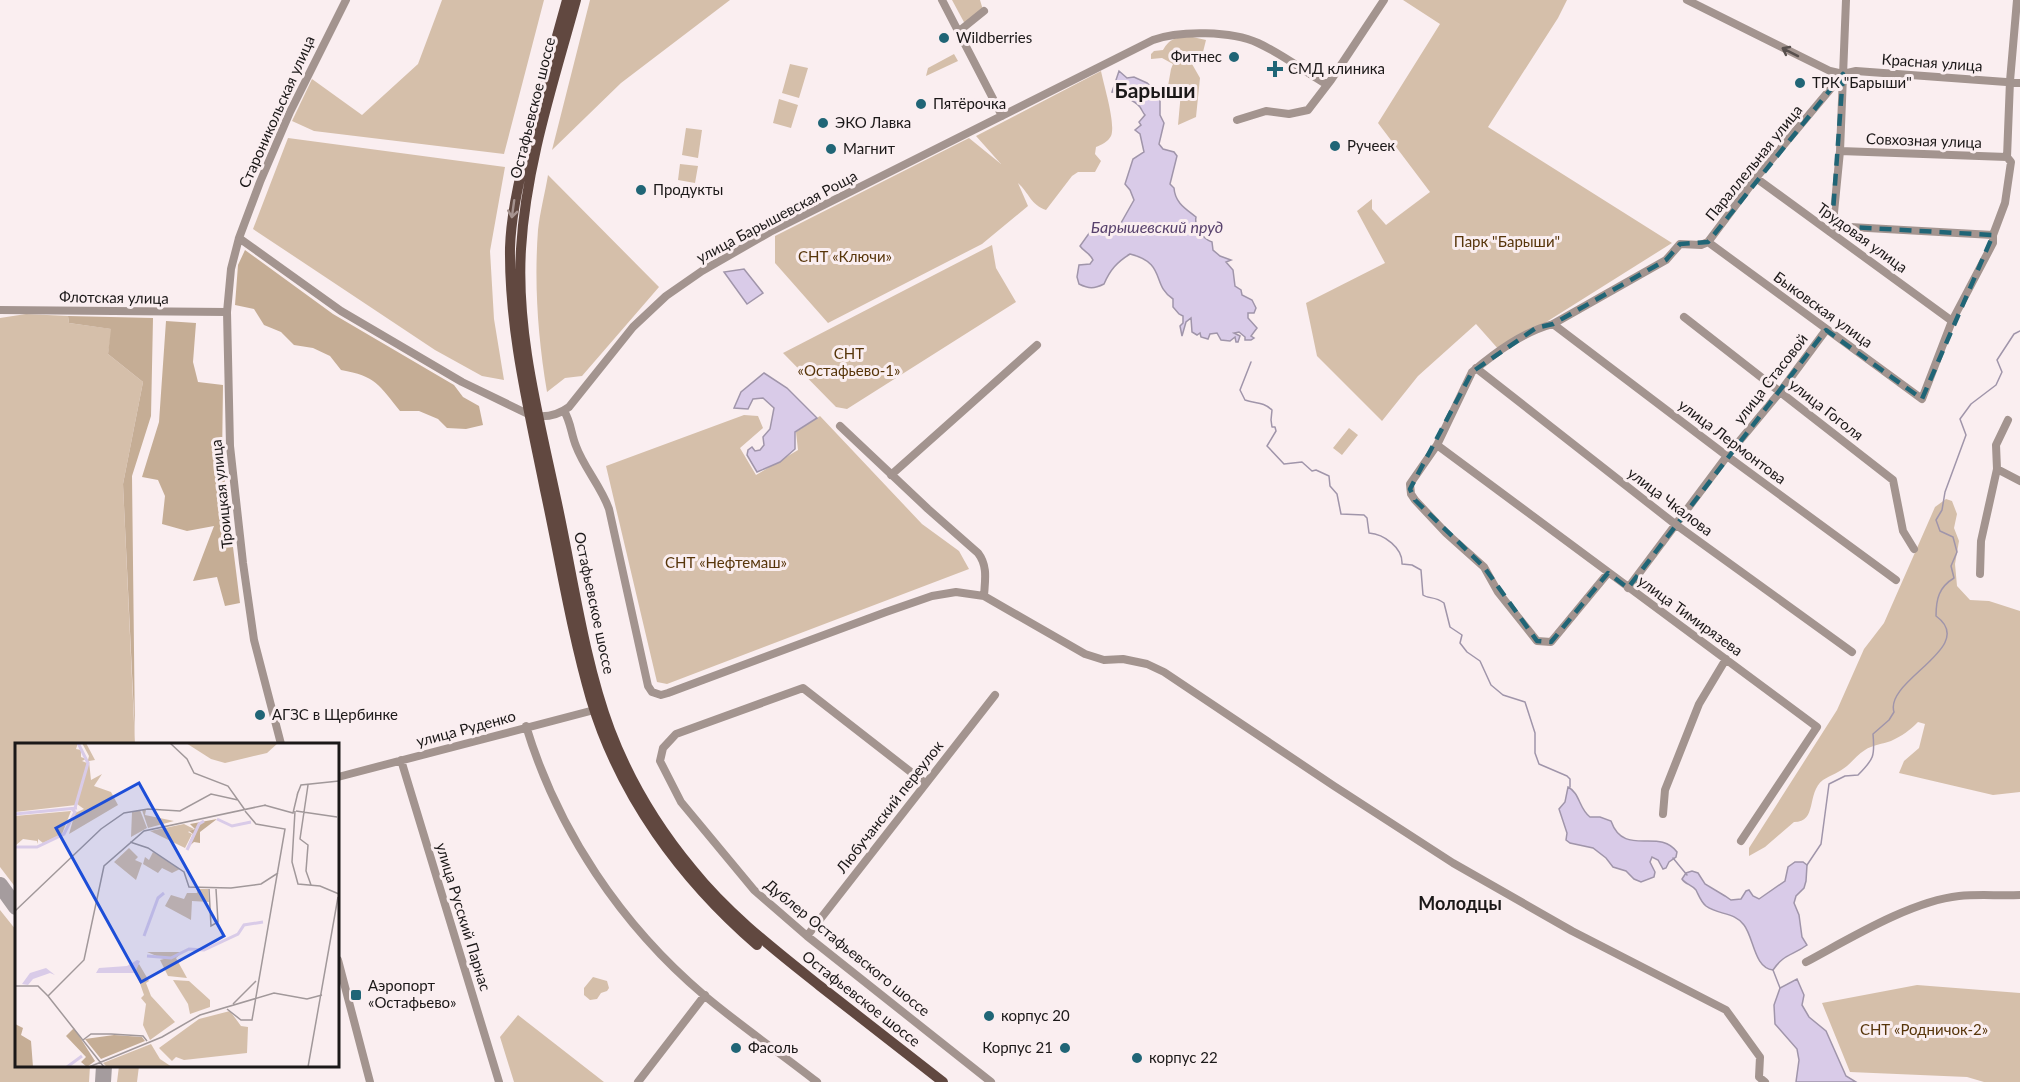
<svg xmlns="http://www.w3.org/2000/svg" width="2020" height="1082" viewBox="0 0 2020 1082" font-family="Lato,sans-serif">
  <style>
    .green { fill: #d5bfaa }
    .forest { fill: #c5ad95 }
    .water { fill: #d9cbe8; stroke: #a095aa; stroke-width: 1.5 }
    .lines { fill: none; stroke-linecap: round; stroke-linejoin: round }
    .stream { stroke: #a095aa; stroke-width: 1.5 }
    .taxiway { stroke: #a59c9e; stroke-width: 16 }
    .minor { stroke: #a3948f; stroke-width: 8 }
    .major { stroke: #614840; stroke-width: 10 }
    .oneway { stroke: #58504e }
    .oneway2 { stroke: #a6938f }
    .marked { fill: none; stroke: #206576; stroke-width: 4.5; stroke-dasharray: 12 8; stroke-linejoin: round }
    .poi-dot { fill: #206576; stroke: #faeef0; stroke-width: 2 }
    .labels { text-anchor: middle; stroke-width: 6; stroke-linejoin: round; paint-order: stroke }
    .poi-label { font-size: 15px; fill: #1b1818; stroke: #faeef0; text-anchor: start }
    .street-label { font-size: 15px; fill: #1b1818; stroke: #faeef0 }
    .park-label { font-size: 15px; fill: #57350a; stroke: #faeef0 }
    .water-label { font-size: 16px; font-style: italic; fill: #57416c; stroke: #faeef0 }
    .quarter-label { font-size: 18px; font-weight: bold; fill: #1b1818; stroke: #faeef0 }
    .district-label { font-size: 21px; font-weight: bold; fill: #1b1818; stroke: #faeef0 }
    .inset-river { fill: none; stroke: #d9cbe8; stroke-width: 3 }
    .inset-road { fill: none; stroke: #a1989a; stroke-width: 1.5 }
    .view { fill: #1d4ed8; fill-opacity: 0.15; stroke: #1d4ed8; stroke-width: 3 }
    .inset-edge { fill: none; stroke: #1b1818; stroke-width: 3 }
  </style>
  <rect width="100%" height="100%" fill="#faeef0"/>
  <path class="green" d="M442 0H544L504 154 314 131 292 121 312 79 362 115 418 64Z
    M590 0H730L621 83 552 150Z
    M952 0H980L983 10 965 24Z
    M1403 0H1567L1558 18 1488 127 1672 243 1500 351 1476 324 1418 376 1382 421 1317 356 1306 303 1385 263 1357 211 1372 199V209L1386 225 1430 192 1378 123 1440 24Z
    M1188 36 1206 40 1202 56 1193 60 1192 64 1200 78 1196 117 1178 125 1181 92 1168 86 1171 69 1173 64 1162 58 1151 59V54L1154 51 1163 50C1170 38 1176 38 1188 36Z
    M954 54 958 61 926 76 928 68Z
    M790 64 808 68 799 98 782 93Z
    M1101 71C1104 86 1116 124 1111 136 1108 142 1101 145 1096 147L1095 154 1101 161 1095 172H1078L1072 176 1046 210C1031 205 1029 193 1018 183L1028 206 982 244 828 323 775 263V236L969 138 1001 164 976 136Z
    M779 99 798 105 791 128 773 123Z
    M686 128 702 130 698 158 682 155Z
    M288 138 505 167 490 251 494 319 504 380 482 376 435 350 253 229Z
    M680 164 698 166 695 183 678 180Z
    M548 175 659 287 582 376 565 378 547 392C538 338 534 285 538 230 540 212 545 193 548 175Z
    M992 245 996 268 1016 302 847 409 836 407 783 353Z
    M26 314 68 316 69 323 112 329 108 354 143 382 123 484 135 744H16V888L0 867V318Z
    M744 415 758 416 763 428 740 448 756 475 798 450 796 432 820 416 922 524 959 551 969 569 667 684 657 682 606 466Z
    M1349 428 1358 435 1342 455 1333 448Z
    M1946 499 1952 501 1957 514 1954 528 1959 541 1955 564 1957 586 1970 600 1989 601 2020 611V792L1993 795 1899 773 1904 761 1919 748 1925 724 1918 722C1910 730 1902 736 1891 741 1883 744 1872 745 1865 750 1858 754 1853 761 1847 766 1840 772 1831 775 1823 780 1806 793 1818 822 1794 822L1765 847 1749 856V848L1837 710 1864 649 1884 623 1935 507Z
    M0 910 16 930V1066H90L89 1082H0Z
    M593 977 607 981 609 988 607 991 601 993 597 999 590 1000 584 995V988Z
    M1917 985 2020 993V1082H1984L1967 1077 1850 1072 1822 1003Z
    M518 1015 604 1082H514L500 1037Z
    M119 1066H139L137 1082H117Z"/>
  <path class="forest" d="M245 250 333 314 454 385 463 397 479 406 483 425 466 429 447 428 438 419 419 411H400C379 385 376 376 341 370L330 356 313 348 294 345 281 332 264 325 254 309 235 305 238 265Z
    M68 316 153 318 151 416 132 476 135 736 123 484 143 382 108 354 111 329 69 323Z
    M166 321 196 323 193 362 198 382 223 385 222 459 240 603 225 606 217 577 193 581 214 526 187 531 162 524 165 496 158 480 142 477 159 422Z"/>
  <path class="water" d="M1119 71 1127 78 1134 77 1147 83 1158 93 1160 99V115L1164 123 1159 144 1163 149 1174 152 1177 156 1170 184 1174 188C1175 203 1186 209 1196 217 1194 227 1203 239 1212 242L1213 250 1220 256 1231 260 1226 262 1233 270 1235 286 1241 290 1242 295 1252 300 1256 308 1254 313H1248V318L1257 328 1251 336 1254 338 1251 340H1245V337L1239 332 1234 333 1240 336 1238 342H1236L1235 337 1230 341 1221 340 1217 333 1210 334 1208 339 1201 337 1200 333 1197 335 1192 332 1191 318 1186 322 1182 336 1180 326 1183 323V316L1179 314 1173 307V299C1151 285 1167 263 1130 254 1117 262 1110 270 1104 284 1094 289 1089 289 1079 284L1077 277 1079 265 1090 264 1093 260C1090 253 1084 252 1080 246L1090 232 1123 229 1121 223 1134 200 1130 190 1125 184 1133 159 1144 152 1140 134 1135 130 1141 125 1139 122 1145 115C1143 113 1142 110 1140 107 1136 101 1115 92 1112 92Z
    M744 269 763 293 747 304 724 272Z
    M764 373 787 388 817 418 795 432V449L780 462 757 472 747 455 748 450 752 447 755 451 760 450 764 445 763 437 770 429 774 408 763 398 753 399 748 409 734 408 741 392Z
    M1568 787C1580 793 1579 809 1590 817H1600L1611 821C1624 858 1659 827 1677 852L1676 857 1669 862 1666 868 1663 869 1658 860 1652 857 1650 862 1655 872 1654 877 1641 882 1634 879 1626 871 1613 867 1606 858 1593 848 1570 843 1566 840 1567 833 1559 809 1565 802Z
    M1795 862H1803L1807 865 1806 881 1804 888 1796 896 1794 903 1799 915 1802 937 1807 945C1792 956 1785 953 1773 970 1754 968 1754 938 1744 925 1735 912 1718 915 1706 906 1701 902 1699 896 1696 890 1692 885 1685 884 1682 879L1686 873 1692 871 1698 873 1705 884 1725 896 1731 900 1741 899 1746 891 1749 890 1753 896 1759 899 1785 881 1788 867Z
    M1797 979 1804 995 1802 1005 1809 1017 1826 1031 1846 1076 1856 1082H1796L1799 1060 1797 1049 1775 1024 1774 1005 1780 988Z"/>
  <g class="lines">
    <path class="stream" d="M1251 362 1240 390 1245 400C1255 404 1263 401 1272 410L1271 420 1272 427H1275L1276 431 1267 446 1269 448 1284 464 1302 462 1312 471 1316 470 1329 476 1330 486 1337 494 1341 514 1364 515 1367 518 1369 533C1384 534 1403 548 1402 564L1412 565 1421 570 1423 595C1428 599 1435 596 1444 603L1450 627 1462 635 1460 643 1467 652 1480 661 1491 685 1503 695 1525 702 1535 733V753L1539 764 1567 776 1570 779V787
      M1673 858 1687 875
      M1807 865 1821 844 1829 784 1845 776 1858 775C1874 759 1875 756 1873 734L1889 720 1894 712C1884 680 1979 647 1936 616 1936 599 1939 587 1954 578L1951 566 1957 552 1953 537 1940 531 1936 520 1942 510 1945 492 1966 435 1960 419 1971 404 1996 385 2002 372 1997 360 2014 334 2020 331
      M1773 970 1780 988"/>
    <path class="taxiway" d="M0 885 16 907
      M103 1082 104 1066"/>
    <path class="minor" d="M942 0 1002 116
      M1687 0 1830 71 1843 74 1856 71 2020 83
      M958 32 984 11
      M1237 120 1266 111 1289 114 1308 110 1331 80 1384 0
      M1840 151 2007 157
      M1756 178 1952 321
      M1832 226 1993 235
      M1832 233 1840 151 1846 0
      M239 238 341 311 462 382 530 415C544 418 557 416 569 407L633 327 666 296 702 271 770 232 1153 40C1180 30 1232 31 1258 43 1282 54 1304 71 1326 84
      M1708 242 1922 399 1952 321 1993 243V235L2005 203 2011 162 2007 157 2010 81 2017 0
      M1708 242 1756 178 1843 74
      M0 310 227 312
      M1684 317 1893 480 1903 531 1914 549
      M1553 324 1727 456 1896 580
      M1476 368 1675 524 1852 652
      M564 411C571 422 571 434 576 446 584 468 601 486 609 509L648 686 652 692 661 695 668 693 886 612 932 596 956 592 984 596 1085 654 1104 660 1123 659 1147 664 1164 672 1334 786 1453 863 1572 931 1726 1010 1760 1057 1759 1077 1765 1082
      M840 426 928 509 978 553C988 566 985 580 984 596
      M1437 445 1817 727 1741 841
      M1997 469 2020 481
      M891 475 1037 345
      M1608 573 1551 642 1537 641 1498 592 1484 567 1446 533 1415 500 1411 494 1410 484 1437 445 1472 372C1496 352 1523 332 1553 324L1666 260 1680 244 1701 245 1708 242
      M1980 574 1981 541 1997 469 1996 445 2008 420
      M1628 588 1727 456 1780 392 1826 330
      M526 726C558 831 621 925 705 996 741 1026 780 1053 817 1082
      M281 744 254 640 243 563 230 446 227 312 231 269 239 238 260 182 290 112 346 0
      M401 760 499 1082
      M338 777 598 709
      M925 783 803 688 676 734 663 748 660 761 681 802 754 890 807 936 991 1082
      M1663 814 1665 790 1699 704 1726 659
      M807 936 995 695
      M338 960 370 1082
      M1806 962C1849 939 1911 901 1959 896 1979 894 2000 896 2020 895
      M638 1082 705 995"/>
    <path class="major" d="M567 0C553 51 538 102 526 153 518 184 511 215 510 248 509 330 529 410 545 490 560 559 571 630 591 699 620 796 681 879 757 945
      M576 0C554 81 526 164 521 249 516 331 538 414 555 494 572 570 583 658 610 730 629 780 658 828 692 869 728 914 775 950 820 986 861 1018 902 1050 943 1082"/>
  </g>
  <defs><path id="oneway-shaft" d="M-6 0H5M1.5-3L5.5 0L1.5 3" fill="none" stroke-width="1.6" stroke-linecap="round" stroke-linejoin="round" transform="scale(1.5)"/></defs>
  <use class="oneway" href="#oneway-shaft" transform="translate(1790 52) rotate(-153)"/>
  <use class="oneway2" href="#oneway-shaft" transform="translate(513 209) rotate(98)"/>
  <path class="marked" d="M1843 74 1832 226 1993 235 1922 399 1826 330 1628 588 1608 573 1551 642 1537 641 1484 567 1415 500 1410 489 1472 372 1536 328 1553 324 1666 260 1680 244 1708 242Z"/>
  <g class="poi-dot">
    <circle cx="944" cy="38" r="6"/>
    <circle cx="1234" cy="57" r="6"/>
    <path d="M1272 60h6v6h6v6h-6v6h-6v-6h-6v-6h6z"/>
    <circle cx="1800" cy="83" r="6"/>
    <circle cx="921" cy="104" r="6"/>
    <circle cx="823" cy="123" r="6"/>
    <circle cx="1335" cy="146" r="6"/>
    <circle cx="831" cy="149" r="6"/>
    <circle cx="641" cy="190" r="6"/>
    <circle cx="260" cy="715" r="6"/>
    <rect x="350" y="989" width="12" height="12" rx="3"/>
    <circle cx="989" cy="1016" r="6"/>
    <circle cx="736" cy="1048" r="6"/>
    <circle cx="1065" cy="1048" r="6"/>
    <circle cx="1137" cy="1058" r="6"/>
  </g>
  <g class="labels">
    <g class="poi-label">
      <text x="956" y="43">Wildberries</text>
      <text x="1222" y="62" text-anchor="end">Фитнес</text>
      <text x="1288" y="74">СМД клиника</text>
      <text x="1812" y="88">ТРК "Барыши"</text>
      <text x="933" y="109">Пятёрочка</text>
      <text x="835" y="128">ЭКО Лавка</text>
      <text x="1347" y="151">Ручеек</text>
      <text x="843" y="154">Магнит</text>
      <text x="653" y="195">Продукты</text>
      <text x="272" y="720">АГЗС в Щербинке</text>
      <text x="368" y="991">Аэропорт<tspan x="368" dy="17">«Остафьево»</tspan></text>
      <text x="1001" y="1021">корпус 20</text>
      <text x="748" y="1053">Фасоль</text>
      <text x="1053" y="1053" text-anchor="end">Корпус 21</text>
      <text x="1149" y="1063">корпус 22</text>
    </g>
    <g class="street-label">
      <text transform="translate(1932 63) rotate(4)" y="5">Красная улица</text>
      <text transform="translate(533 108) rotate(-76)" y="5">Остафьевское шоссе</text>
      <text transform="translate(277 112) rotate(-66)" y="5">Староникольская улица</text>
      <text transform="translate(1924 141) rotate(2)" y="5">Совхозная улица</text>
      <text transform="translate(1754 163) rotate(-51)" y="5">Параллельная улица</text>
      <text transform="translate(777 217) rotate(-28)" y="5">улица Барышевская Роща</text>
      <text transform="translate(1862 238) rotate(36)" y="5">Трудовая улица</text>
      <text transform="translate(114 298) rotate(1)" y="5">Флотская улица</text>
      <text transform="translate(1823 310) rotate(36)" y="5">Быковская улица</text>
      <text transform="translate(1771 379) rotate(-52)" y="5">улица Стасовой</text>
      <text transform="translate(1826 410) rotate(38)" y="5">улица Гоголя</text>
      <text transform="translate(1732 442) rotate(37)" y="5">улица Лермонтова</text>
      <text transform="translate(222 494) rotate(-96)" y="5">Троицкая улица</text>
      <text transform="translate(1670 502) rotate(37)" y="5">улица Чкалова</text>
      <text transform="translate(594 603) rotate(78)" y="5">Остафьевское шоссе</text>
      <text transform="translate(1690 616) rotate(36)" y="5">улица Тимирязева</text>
      <text transform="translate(466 729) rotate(-15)" y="5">улица Руденко</text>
      <text transform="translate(890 807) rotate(-52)" y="5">Любучанский переулок</text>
      <text transform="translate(463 917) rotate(73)" y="5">улица Русский Парнас</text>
      <text transform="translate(847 948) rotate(39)" y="5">Дублер Остафьевского шоссе</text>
      <text transform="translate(861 999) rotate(38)" y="5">Остафьевское шоссе</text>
    </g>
    <g class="park-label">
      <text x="1507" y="247">Парк "Барыши"</text>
      <text x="845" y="262">СНТ «Ключи»</text>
      <text x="849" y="359">СНТ<tspan x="849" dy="17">«Остафьево-1»</tspan></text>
      <text x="726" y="568">СНТ «Нефтемаш»</text>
      <text x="1924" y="1035">СНТ «Родничок-2»</text>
    </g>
    <g class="water-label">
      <text x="1157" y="233">Барышевский пруд</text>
    </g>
    <g class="quarter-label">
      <text x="1460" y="910">Молодцы</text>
    </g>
    <g class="district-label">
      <text x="1155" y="98">Барыши</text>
    </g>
  </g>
  <g transform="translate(15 743)">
    <rect width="324" height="324" fill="#faeef0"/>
    <path d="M0 0H63L61 6 66 7V14L71 16 67 18 72 20 61 62 0 69ZM67 0H71L80 17 74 18 76 37 87 31 79 43 96 49 103 62 54 91 60 70 69 66 62 61 74 13ZM171 0H263L252 10 210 20 196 16ZM125 67 132 85 116 94 117 69ZM127 67H131L130 72 159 78 133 85ZM56 68 47 91 28 100 23 96V101L22 98 8 96 0 103V73ZM169 81 179 86 173 89 177 91 170 105 135 88ZM114 105 123 114 120 117 127 120 121 137 99 119ZM138 109 165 126 157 130 147 125 143 130 128 121 130 114 134 117ZM183 146H193L194 159 177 158 176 177 150 163 156 152 169 156 172 150H182ZM132 209H168L161 215 172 235 153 233 145 217 149 216ZM124 221 134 238 131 240 136 253 160 279 135 297 128 282 131 261 126 255 129 252 120 226ZM158 237 174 238 195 257V264L175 271 173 261ZM215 268 226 283 233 284 232 310 169 317 161 314 157 318 144 305 184 276ZM136 301 145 316 157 324H92L88 320Z" fill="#d5bfaa"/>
    <path d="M202 76 185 89V100L179 99 172 105 178 91 174 88 180 86 175 81ZM0 281 8 285 6 292 16 298 18 324H0ZM59 285 80 318 72 324 66 319 71 314 51 293ZM99 292 127 294 130 298 86 316 70 296Z" fill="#c5ad95"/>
    <path d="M122 217 125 218 120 230H81L84 225 112 223ZM31 225 40 232 35 230 18 236 13 242 7 241 15 230Z" fill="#d9cbe8"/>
    <path class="inset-river" d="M60 65 73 20 63 0M0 71 62 65M202 76 217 83 236 79M0 104H22L49 91 60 69 57 66M172 107 184 81 189 78M129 193 143 155 149 150M132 213 156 215 174 206 189 207 223 191 229 182 248 179M52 324 67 313"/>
    <path class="inset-road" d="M155 0 172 16 179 30 213 43 230 67M293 42 285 96 293 102 291 128 296 142M282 52 286 42 324 38M249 62 278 70 283 49M280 68 277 119 283 141 305 143 324 151M281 68 322 74M115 99 133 105 169 129 174 144 216 145 246 141 263 130M194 146 196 183 203 179 201 146M0 168 86 86 109 70 133 66 165 68 196 51 223 57M0 243H23L33 253M218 261 241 238M212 266 226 277H237L270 86 241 81 230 68M68 297 76 291H96L128 293 132 298M74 324 147 294 185 272 259 250 292 256 307 252M89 324 33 253 69 217 89 123 129 88 251 62M293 324 323 154"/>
    <path class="view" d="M124 40 209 193 126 239 41 85Z"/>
    <rect width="324" height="324" class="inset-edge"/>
  </g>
</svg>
